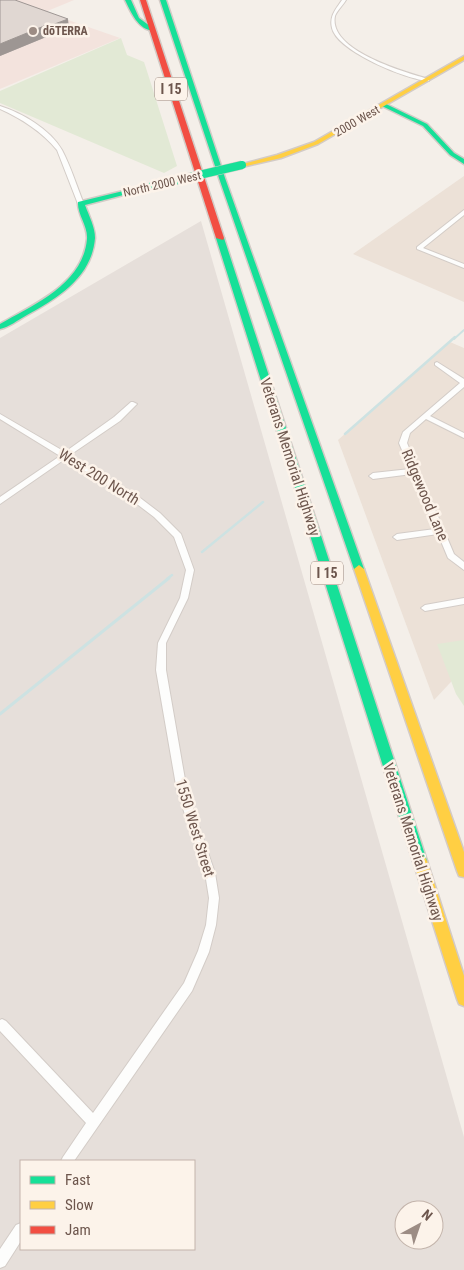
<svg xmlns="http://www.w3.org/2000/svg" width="464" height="1270" viewBox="0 0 464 1270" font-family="'Roboto Condensed',sans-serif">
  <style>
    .residential { fill: #ece1d7 }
    .commercial { fill: #f3e3dd }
    .industrial { fill: #e6dfda; fill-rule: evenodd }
    .green { fill: #e2e9d5 }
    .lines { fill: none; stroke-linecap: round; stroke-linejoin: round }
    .stream-far2 { stroke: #cde2e2; stroke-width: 2 }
    .stream-far1 { stroke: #cde2e2; stroke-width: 2.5 }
    .stream { stroke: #cde2e2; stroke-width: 3 }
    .street-casing { stroke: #d3ccc7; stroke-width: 2 }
    .fast-casing { stroke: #d3cbc6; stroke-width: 3 }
    .slow-casing { stroke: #d3cbc6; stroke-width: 3 }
    .jam-casing { stroke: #d3cbc6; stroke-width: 3 }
    .street { fill: #fdfdfc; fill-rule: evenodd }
    .fast { fill: #16e098; fill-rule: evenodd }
    .slow { fill: #ffcf43; fill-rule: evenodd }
    .jam { fill: #f24e42; fill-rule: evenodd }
    .fast-bridge-casing { stroke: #d3cbc6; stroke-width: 9; stroke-linecap: butt }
    .fast-bridge { stroke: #16e098; stroke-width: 8 }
    .wall { fill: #c1b9b5 }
    .shaded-wall { fill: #9d9693 }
    .building { fill: #e0d7d2; stroke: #9d9693 }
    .poi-dot { fill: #9c8c84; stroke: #fcf3ea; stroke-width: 2 }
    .labels { text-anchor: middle; stroke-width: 5; stroke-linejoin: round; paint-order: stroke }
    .far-poi-label { font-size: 12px; font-weight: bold; fill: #6d564d; stroke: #fcf3ea; text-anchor: start }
    .far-street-label { font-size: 12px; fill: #6d564d; stroke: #fcf3ea }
    .shield { fill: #fcf3ea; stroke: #98857c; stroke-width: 1 }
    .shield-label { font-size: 14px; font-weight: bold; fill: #6d564d }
    .street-label { font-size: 15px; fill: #6d564d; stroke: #fcf3ea }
  </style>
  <rect width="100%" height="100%" fill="#f4efe9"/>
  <path class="residential" d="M464 176V302L353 254Z
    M450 342 464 348V668L434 700 338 440Z"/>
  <path class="commercial" d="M0 0H74L45 12 120 38 0 89Z"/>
  <path class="industrial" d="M201 221 464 1137V1270H0V338ZM21 1161H194V1249H21ZM404 1210H434V1240H404Z"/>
  <path class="green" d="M121 38 127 55 144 62 146 68 177 166 164 173 0 103V91Z
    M464 640V706L456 694 437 644Z"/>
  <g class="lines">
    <path class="stream-far2" d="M454 339 464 330"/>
    <path class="stream-far1" d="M345 434 455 337
      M202 552 263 502
      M167 579 172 575"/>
    <path class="stream" d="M0 714 169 578"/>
    <g class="street-casing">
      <path id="street" d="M342 0H346C343 5 337 11 335 16 328 50 404 72 429 79V81C407 80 337 51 332 28 329 16 336 9 342 0Z
        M0 106C22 113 50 129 62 150 71 167 77 187 84 204L83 205 78 204 57 150C41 131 22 119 0 109Z
        M464 210V215L423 248 464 264V268L417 249V247Z
        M437 362 464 379V387L430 416 464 433V438L426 419 410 433 407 443 454 554 464 562V570L448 558 438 534 397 540 393 537 397 534 435 529 412 474 373 479 369 476 373 473 410 469 399 443 403 432 460 383 435 365V363Z
        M131 402H133L137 404 120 421 70 455 135 494 160 513 181 534 194 570 188 598 166 643V670L187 791 215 873 219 898 216 925 209 952 192 991 74 1161H61L63 1157 86 1123 0 1031V1020L2 1019 6 1021 93 1113 184 983 198 951 206 925 209 898 205 873 177 791 156 670 158 643 180 598 186 570 174 537 154 517 129 498 65 459 0 504V497L60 456 0 419V414L65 452 114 417Z
        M464 598V604L425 611 421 608 425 605Z
        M21 1223V1241L5 1266 0 1268V1249L16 1225Z"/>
    </g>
    <g class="fast-casing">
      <path id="fast" d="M125 0H131L139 18 154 29V31C138 30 131 12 125 0Z
        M160 0H166L225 178 364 569 363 572 359 573 354 569 219 178Z
        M382 104H386L427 124 454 153 464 159V164L450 155 423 126 382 106Z
        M152 184 155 186 154 187 85 205C89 216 95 227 95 238 92 277 58 298 27 315 18 320 9 327 0 329V324C35 304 83 284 87 239 88 226 77 214 78 202Z
        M217 236 224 238 427 861 425 865 420 867 415 865 413 861 216 238Z"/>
    </g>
    <g class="slow-casing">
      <path id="slow" d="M464 56V60L318 144 281 158 242 167 239 165 277 155 314 142Z
        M359 565 364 569 464 852V877L459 876 457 871 354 569Z
        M420 855 425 857 427 861 464 976V1006L459 1004 457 999 413 861 415 857Z"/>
    </g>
    <g class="jam-casing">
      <path id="jam" d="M140 0H146L224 238 223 240 216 238Z"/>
    </g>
    <use href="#street" class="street"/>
    <use href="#fast" class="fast"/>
    <use href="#slow" class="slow"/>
    <use href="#jam" class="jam"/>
    <g class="fast-bridge-casing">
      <path id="fast-bridge" d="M152 186 242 165"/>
    </g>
    <use href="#fast-bridge" class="fast-bridge"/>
  </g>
  <path class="wall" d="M0 0 69 29 53 36 51 35 0 56Z"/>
  <path class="shaded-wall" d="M68 19 69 29 53 36 52 25Z
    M49 24 51 35 0 56V44Z"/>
  <path class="building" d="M0 0H15L68 19 52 25 49 24 0 44Z"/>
  <circle class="poi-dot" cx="33" cy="31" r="5"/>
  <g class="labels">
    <g class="far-poi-label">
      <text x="43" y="35">dōTERRA</text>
    </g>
    <g class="far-street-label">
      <text transform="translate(357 121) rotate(-30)" y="4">2000 West</text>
      <text transform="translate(162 184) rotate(-13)" y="4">North 2000 West</text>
    </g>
    <g class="shield">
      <rect x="155" y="77.5" width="32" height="23" rx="4"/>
      <rect x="311" y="561.5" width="32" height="23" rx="4"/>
    </g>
    <g class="shield-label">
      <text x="171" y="94">I 15</text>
      <text x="327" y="578">I 15</text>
    </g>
    <g class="street-label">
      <text transform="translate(290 457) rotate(72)" y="5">Veterans Memorial Highway</text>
      <text transform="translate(99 477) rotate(32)" y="5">West 200 North</text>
      <text transform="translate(425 495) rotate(67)" y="5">Ridgewood Lane</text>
      <text transform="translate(195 828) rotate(73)" y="5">1550 West Street</text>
      <text transform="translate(413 842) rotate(72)" y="5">Veterans Memorial Highway</text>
    </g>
  </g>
  <rect x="20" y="1160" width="175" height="90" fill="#fcf3ea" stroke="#c3b4ab"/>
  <rect x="30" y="1176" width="25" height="8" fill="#16e098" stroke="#c3b4ab"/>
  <text x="65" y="1185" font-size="15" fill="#6d564d">Fast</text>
  <rect x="30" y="1201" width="25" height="8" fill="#ffcf43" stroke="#c3b4ab"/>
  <text x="65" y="1210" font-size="15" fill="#6d564d">Slow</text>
  <rect x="30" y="1226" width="25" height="8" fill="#f24e42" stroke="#c3b4ab"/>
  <text x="65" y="1235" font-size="15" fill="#6d564d">Jam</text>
  <g transform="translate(419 1225) rotate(40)"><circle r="24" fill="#fcf3ea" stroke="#c3b4ab"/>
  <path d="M0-4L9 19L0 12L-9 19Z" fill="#9c8c84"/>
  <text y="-8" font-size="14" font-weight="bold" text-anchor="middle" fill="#6d564d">N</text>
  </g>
</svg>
